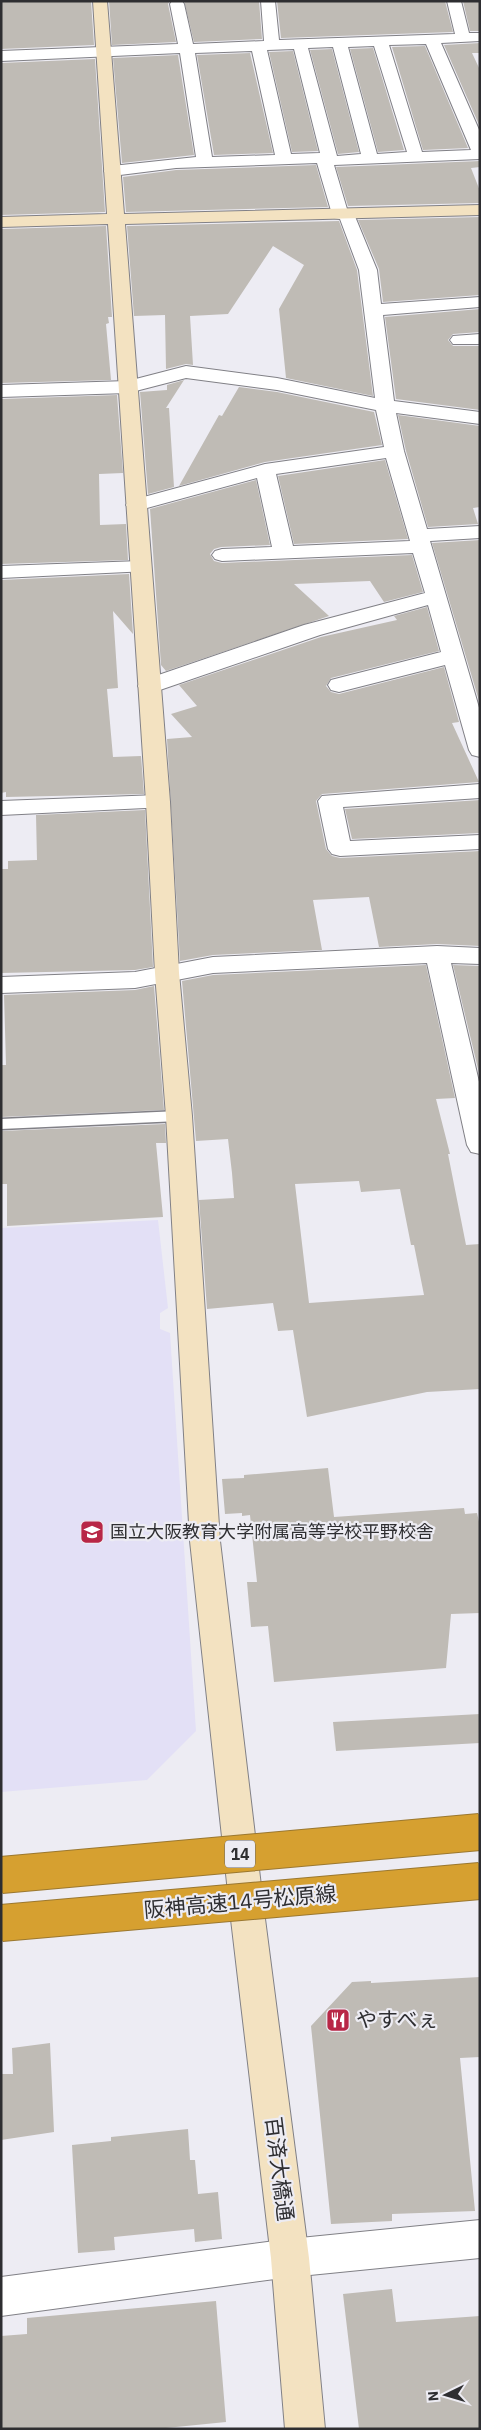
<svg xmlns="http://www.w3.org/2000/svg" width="481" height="2430" viewBox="0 0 481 2430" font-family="'IBM Plex Sans','Noto Sans JP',sans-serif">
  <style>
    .education { fill: #e3e0f6 }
    .building { fill: #bfbbb5; fill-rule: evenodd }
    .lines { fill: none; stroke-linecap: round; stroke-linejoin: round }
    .lane-casing { stroke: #818086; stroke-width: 3 }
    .street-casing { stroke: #818086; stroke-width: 2 }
    .secondary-casing { stroke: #818086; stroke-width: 2 }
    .lane { fill: #fff; fill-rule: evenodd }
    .street { fill: #fff; fill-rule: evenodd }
    .secondary { fill: #f3e2c1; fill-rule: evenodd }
    .highway-bridge-casing { stroke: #9b7830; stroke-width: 38; stroke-linecap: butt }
    .highway-bridge { stroke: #d6a030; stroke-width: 36 }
    .labels { text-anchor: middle; stroke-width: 4.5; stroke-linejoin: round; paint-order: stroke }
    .shield { fill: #edecf3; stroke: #67676b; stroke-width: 1 }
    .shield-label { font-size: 16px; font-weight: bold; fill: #2e2e31 }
    .poi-label { font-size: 18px; fill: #2e2e31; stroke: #edecf3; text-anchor: start }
    .near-street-label { font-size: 21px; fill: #2e2e31; stroke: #edecf3 }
    .near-poi-label { font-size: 21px; fill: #2e2e31; stroke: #edecf3; text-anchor: start }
  </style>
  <rect width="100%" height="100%" fill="#edecf3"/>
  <path class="education" d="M158 1220 168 1308 160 1313V1329L170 1333 196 1731 147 1780 1 1792V1228Z"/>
  <path class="building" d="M1 1H91L94 45 1 49Z
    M109 1H170L168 4 176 42 112 45Z
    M184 1H259L262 39 194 42Z
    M277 1H445L453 32 281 38Z
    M463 1H480V31H470Z
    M480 43V53H472L480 70V127L444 45Z
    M425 46 468 148 423 150 392 47Z
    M373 48 404 150 378 152 350 49Z
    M332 49 359 152 338 154 310 50Z
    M293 51 318 151 292 152 269 52Z
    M250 53 273 153 214 155 197 55Z
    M178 55 194 155 122 163 113 58Z
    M95 59 105 212 1 215V63Z
    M480 161V167L471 168 480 191V203L348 206 336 167Z
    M316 165 328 207 126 212 123 177 176 170Z
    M480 217V295L383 302 379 269 358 220Z
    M339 221 357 270 373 396 286 378 279 309 304 265 273 246 228 314 190 316 193 365 186 364 166 369 165 315 134 316 127 226Z
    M106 226 112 317H108L109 323 106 324 111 380 1 383V229Z
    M480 309V332L453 334 448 340 453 346H480V410L396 399 385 317Z
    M184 380 166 408H169L174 487 148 494 140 392 167 390V385Z
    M239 387 277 392 374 412 382 445 265 462 179 486 219 415 222 416Z
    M117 395 123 473 99 474 100 525 126 524 128 560 1 564V399Z
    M398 415 480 426V507L473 508 478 524 428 527 406 451Z
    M385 460 408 539 294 544 278 476Z
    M256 480 270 545 221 547 214 549 210 554 214 561 222 563 412 555 423 592 384 602 370 581 294 584 329 616 166 671 161 665 150 509Z
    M480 540V704L432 543Z
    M129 574 133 634 113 611 118 688 107 689 113 757 141 756 144 794 6 797V792L1 793V580Z
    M427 607 439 651 331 678 326 686 331 692 339 694 444 667 459 722 452 723 479 782 322 794 316 801 326 849 332 856 340 858 480 851V946L437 944 379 947 369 897 313 900 322 950 213 955 180 961 167 739 192 737 171 714 197 706 179 685 321 637 397 620 394 616Z
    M480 800V833L352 839 345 809Z
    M145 810 153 967 135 970 1 973V869H8V861L37 860 36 815Z
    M426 965 455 1098 436 1099 450 1154H448L466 1245 480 1244V1389L427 1392 307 1417 293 1330 278 1331 273 1303 207 1309 199 1200 234 1198 232 1173 228 1139 196 1141 182 981 213 975ZM359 1181 361 1192 400 1189 411 1245H414L424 1295 309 1303 295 1184Z
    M453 965 480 966V1077Z
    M154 986 164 1110 1 1117V1065H6L4 995 135 990Z
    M165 1124 166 1143H156L163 1217 7 1226V1184H1V1131Z
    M328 1468 334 1517 464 1508 465 1514 477 1513 480 1526V1613L451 1614 446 1668 274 1682 268 1626 251 1627 247 1582H257L250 1515 242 1516V1513L225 1514 222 1479 244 1478V1475Z
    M480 1714V1743L336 1751 333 1722Z
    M480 1977V2057L460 2058 475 2211 392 2214V2221L331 2224 311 2026 352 1982 371 1981V1983Z
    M50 2043 54 2132 1 2140V2074H13L12 2048Z
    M188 2129 190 2160H195L198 2194 218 2192 222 2239 195 2242 194 2229 114 2237 115 2250 78 2253 72 2145 111 2141V2137Z
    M392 2289 396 2322 480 2316V2429H359L343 2294Z
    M216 2301 226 2422 156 2429H1V2336L27 2334V2318Z"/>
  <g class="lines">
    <g class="lane-casing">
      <path id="lane" d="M179 1111 186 1116 179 1121 1 1129V1119Z"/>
    </g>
    <g class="street-casing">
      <path id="street" d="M172 1H182L184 4 193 44 264 41 261 1H275L279 40 455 34 447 1H461L469 33H480V41L441 43 480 132V159L334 165 347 209 354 214 377 270 381 304 480 297V307L383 315 394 401 480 412V424L396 413 404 451 427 529 480 526V538L430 541 480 711V757L472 755 469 750 445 665 339 692 331 690 328 685 331 680 441 652 428 605 320 635 157 691 149 693 141 691 138 686 141 681 304 625 425 593 413 553 222 561 215 559 212 555 215 551 222 549 272 547 257 478 136 511 129 509 126 505 129 501 265 464 384 447 376 410 277 390 186 378 128 393 1 397V385L128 381 186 366 277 378 375 398 359 270 340 219 334 218 332 214 317 163 176 168 112 176 106 174 104 171 106 168 112 166 196 157 180 53 1 61V51L178 44 170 4ZM426 44 471 150 422 152 389 45ZM374 46 407 152 377 154 348 47ZM333 47 361 154 337 156 308 48ZM294 49 320 153 291 154 267 50ZM252 51 275 155 212 157 195 53ZM386 458 410 541 293 546 276 474Z
        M480 334V344H453L450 340 453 336Z
        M141 561 148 563 151 567 148 571 1 578V566Z
        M480 784V798L343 807 350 841 480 835V849L340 856 332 854 328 849 318 801 322 796Z
        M158 795 166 797 170 802 166 807 1 815V801Z
        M437 946 480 948V964L451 963 480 1086V1154L471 1152 467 1145 427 963 213 973 135 988 1 993V977L135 972 213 957Z
        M480 2220V2258L290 2277 1 2316V2277L290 2239Z"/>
    </g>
    <g class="secondary-casing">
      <path id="secondary" d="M93 1H107L124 214 480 205V215L125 224 170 802 179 973 192 1116 220 1541 264 1911 309 2258 325 2429H285L271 2258 230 1911 190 1541 166 1116 155 973 146 802 108 224 1 227V217L107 214Z"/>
    </g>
    <use href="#lane" class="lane"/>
    <use href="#street" class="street"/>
    <use href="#secondary" class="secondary"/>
    <g class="highway-bridge-casing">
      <path id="highway-bridge" d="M1 1875 480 1832
        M1 1923 480 1881"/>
    </g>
    <use href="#highway-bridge" class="highway-bridge"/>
  </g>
  <defs>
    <g id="school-square" transform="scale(1.25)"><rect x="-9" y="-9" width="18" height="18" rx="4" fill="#b82746" stroke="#edecf3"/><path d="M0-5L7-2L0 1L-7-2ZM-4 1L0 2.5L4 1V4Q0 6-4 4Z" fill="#fff"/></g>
    <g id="restaurant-square" transform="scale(1.25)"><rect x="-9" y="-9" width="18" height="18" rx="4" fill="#b82746" stroke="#edecf3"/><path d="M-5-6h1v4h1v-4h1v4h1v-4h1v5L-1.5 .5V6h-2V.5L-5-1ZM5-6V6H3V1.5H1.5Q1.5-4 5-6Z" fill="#fff"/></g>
  </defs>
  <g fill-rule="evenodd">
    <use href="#school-square" x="92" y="1532"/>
    <use href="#restaurant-square" x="338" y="2020"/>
  </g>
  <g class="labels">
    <rect class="shield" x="225" y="1840.5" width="30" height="27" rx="4"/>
    <g class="shield-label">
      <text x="240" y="1860">14</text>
    </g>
    <g class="poi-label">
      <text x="110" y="1538">国立大阪教育大学附属高等学校平野校舎</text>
    </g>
    <g class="near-street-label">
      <text transform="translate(240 1902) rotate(-5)" y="7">阪神高速14号松原線</text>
      <text transform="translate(279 2169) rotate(83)" y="7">百済大橋通</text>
    </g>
    <g class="near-poi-label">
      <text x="356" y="2027">やすべぇ</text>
    </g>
  </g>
  <rect width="481" height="2430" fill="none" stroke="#2e2e31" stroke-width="5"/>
  <g transform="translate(446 2395) rotate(265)" stroke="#edecf3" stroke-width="4" paint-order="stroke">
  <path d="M0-4L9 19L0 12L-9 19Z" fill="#2e2e31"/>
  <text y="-8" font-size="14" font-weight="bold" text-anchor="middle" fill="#2e2e31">N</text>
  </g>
</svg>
